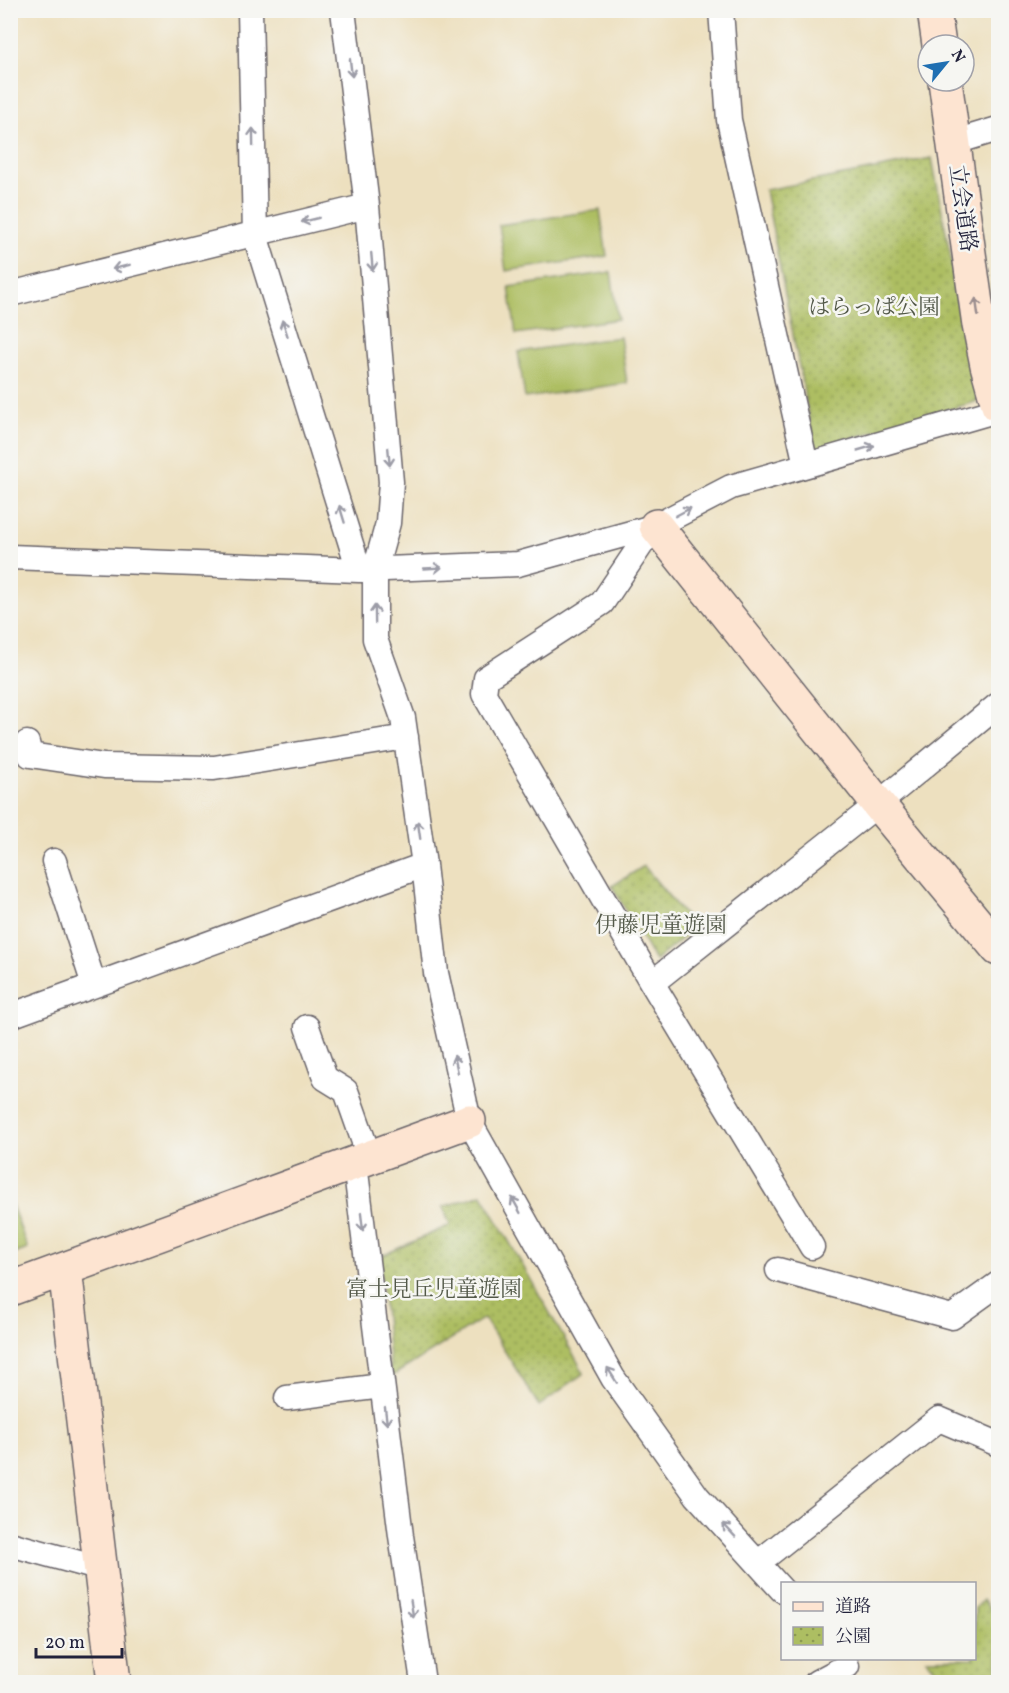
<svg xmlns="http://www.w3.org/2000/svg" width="1009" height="1693" viewBox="0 0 1009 1693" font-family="Vollkorn,'Noto Serif JP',serif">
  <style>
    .grass { fill: #adbe62; stroke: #68704e; stroke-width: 1.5 }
    .park { fill: url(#park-dots); stroke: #68704e; stroke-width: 1.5 }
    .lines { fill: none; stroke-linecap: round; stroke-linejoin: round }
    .street-casing { stroke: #696469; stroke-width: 27 }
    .secondary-casing { stroke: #696469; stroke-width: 36 }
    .street { stroke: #fff; stroke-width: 24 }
    .secondary { stroke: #fde4d1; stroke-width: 33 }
    .oneway { stroke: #9c9ca7 }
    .oneway2 { stroke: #9a8d8e }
    .labels { text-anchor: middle; stroke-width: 5; stroke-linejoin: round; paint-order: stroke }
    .street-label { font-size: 22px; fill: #22223b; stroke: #f6f6f2 }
    .park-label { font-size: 22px; fill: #535949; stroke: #f6f6f2 }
  </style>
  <defs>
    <pattern id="park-dots" width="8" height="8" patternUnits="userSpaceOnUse" patternTransform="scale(1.5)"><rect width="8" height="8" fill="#adbe62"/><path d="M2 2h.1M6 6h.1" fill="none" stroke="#8c9a52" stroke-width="1.8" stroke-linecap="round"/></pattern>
  </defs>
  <rect width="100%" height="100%" fill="#f6f6f2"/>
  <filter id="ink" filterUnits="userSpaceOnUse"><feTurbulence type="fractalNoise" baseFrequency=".0167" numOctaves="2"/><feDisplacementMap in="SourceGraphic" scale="12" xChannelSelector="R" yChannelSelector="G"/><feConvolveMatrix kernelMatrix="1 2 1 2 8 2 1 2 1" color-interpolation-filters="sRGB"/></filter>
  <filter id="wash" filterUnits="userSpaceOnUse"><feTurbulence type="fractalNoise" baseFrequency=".008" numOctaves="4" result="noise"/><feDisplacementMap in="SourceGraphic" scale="24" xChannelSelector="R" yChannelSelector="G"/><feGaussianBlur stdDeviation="1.35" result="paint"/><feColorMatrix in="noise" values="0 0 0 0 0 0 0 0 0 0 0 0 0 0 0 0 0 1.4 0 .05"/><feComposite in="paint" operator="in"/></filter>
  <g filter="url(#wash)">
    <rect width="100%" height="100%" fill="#ede0bf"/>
    <path class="grass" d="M600 210 607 256 506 271 499 225Z
      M611 272 618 319 516 334 509 287Z
      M620 337 627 383 525 398 518 352Z
      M10 1200 28 1249 11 1255H10Z
      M306 1680V1682L185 1681Z"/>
    <path class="park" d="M932 158 978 401 815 449 765 190Z
      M644 866 695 928 655 961 612 886Z
      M482 1194 584 1373 539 1406 484 1318 391 1377 379 1257 450 1225 443 1207Z
      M983 1600 998 1618V1682H947L926 1659 974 1658 975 1608Z"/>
  </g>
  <g filter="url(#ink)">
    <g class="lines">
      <g class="street-casing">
        <path id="street" d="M250 10 255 235 359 570
          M343 10 367 206 391 482 388 523 375 570V639L403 718 424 865 436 973 469 1121 613 1378 697 1496 782 1590
          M721 10 729 120 806 465
          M955 142 998 129
          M10 294 367 206
          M653 527 602 603 486 678 484 694 652 983 812 1247
          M10 557 359 570 518 564 656 526 731 487 998 410
          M27 743 30 755 104 766 214 768 406 737
          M54 861 94 985
          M652 983 878 804 998 705
          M10 1016 424 865
          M307 1027 325 1078 346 1091 370 1159
          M355 1164 401 1536 423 1682
          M778 1270 952 1317 998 1284
          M287 1398 382 1386
          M10 1544 101 1569
          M759 1562 939 1419 998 1444
          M817 1682 847 1666"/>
      </g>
      <g class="secondary-casing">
        <path id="secondary" d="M934 10 939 45
          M945 81 979 325 987 365 998 405
          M656 526 878 804 998 949
          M65 1269 114 1682
          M10 1289 469 1121"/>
      </g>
      <use href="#street" class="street"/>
      <use href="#secondary" class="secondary"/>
    </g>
    <defs><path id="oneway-shaft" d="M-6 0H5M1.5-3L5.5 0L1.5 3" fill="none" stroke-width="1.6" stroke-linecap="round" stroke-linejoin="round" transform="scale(1.5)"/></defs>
    <g class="oneway">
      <use href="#oneway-shaft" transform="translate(351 68) rotate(83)"/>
      <use href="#oneway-shaft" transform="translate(253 137) rotate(-91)"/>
      <use href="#oneway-shaft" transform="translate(310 220) rotate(166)"/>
      <use href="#oneway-shaft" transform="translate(372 262) rotate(85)"/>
      <use href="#oneway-shaft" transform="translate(121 267) rotate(166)"/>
      <use href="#oneway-shaft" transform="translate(285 328) rotate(-108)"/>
      <use href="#oneway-shaft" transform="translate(866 448) rotate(-16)"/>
      <use href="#oneway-shaft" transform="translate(389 457) rotate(85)"/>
      <use href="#oneway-shaft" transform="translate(683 512) rotate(-28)"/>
      <use href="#oneway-shaft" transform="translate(342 514) rotate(-107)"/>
      <use href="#oneway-shaft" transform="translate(433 568) rotate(-3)"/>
      <use href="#oneway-shaft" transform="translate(375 614) rotate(-91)"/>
      <use href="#oneway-shaft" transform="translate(419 830) rotate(-98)"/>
      <use href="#oneway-shaft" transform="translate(456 1064) rotate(-103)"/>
      <use href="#oneway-shaft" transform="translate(516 1205) rotate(-119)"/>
      <use href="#oneway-shaft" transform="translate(362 1222) rotate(83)"/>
      <use href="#oneway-shaft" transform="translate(612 1375) rotate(-122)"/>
      <use href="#oneway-shaft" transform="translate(386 1416) rotate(83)"/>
      <use href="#oneway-shaft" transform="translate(729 1530) rotate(-133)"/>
      <use href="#oneway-shaft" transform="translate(412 1609) rotate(81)"/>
    </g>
    <use class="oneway2" href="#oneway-shaft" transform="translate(977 307) rotate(-98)"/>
  </g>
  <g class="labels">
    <g class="street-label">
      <text transform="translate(964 208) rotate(82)" y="8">立会道路</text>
    </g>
    <g class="park-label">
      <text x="874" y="314">はらっぱ公園</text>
      <text x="661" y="932">伊藤児童遊園</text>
      <text x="434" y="1296">富士見丘児童遊園</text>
    </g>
  </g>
  <rect width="1009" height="1693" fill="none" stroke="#f6f6f2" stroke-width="36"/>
  <rect x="781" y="1582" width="195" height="78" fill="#f6f6f2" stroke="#a1a1a9" stroke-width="1.5"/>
  <rect x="793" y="1602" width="30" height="9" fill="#fde4d1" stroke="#a1a1a9" stroke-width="1.5"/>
  <text x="835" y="1612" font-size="18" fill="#22223b">道路</text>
  <rect x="793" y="1627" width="30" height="18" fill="url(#park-dots)" stroke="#a1a1a9" stroke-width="1.5"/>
  <text x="835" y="1642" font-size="18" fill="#22223b">公園</text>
  <g transform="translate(946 63) rotate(60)"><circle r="28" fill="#f6f6f2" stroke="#a1a1a9" stroke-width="1.5"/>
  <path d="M0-4.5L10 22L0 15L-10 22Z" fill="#1f6fb2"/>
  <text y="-9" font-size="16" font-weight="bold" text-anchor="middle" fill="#22223b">N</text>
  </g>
  <path d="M36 1648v9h86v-9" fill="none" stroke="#22223b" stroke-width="3"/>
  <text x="45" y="1648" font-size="18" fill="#22223b" stroke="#f6f6f2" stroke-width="4.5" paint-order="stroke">20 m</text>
</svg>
